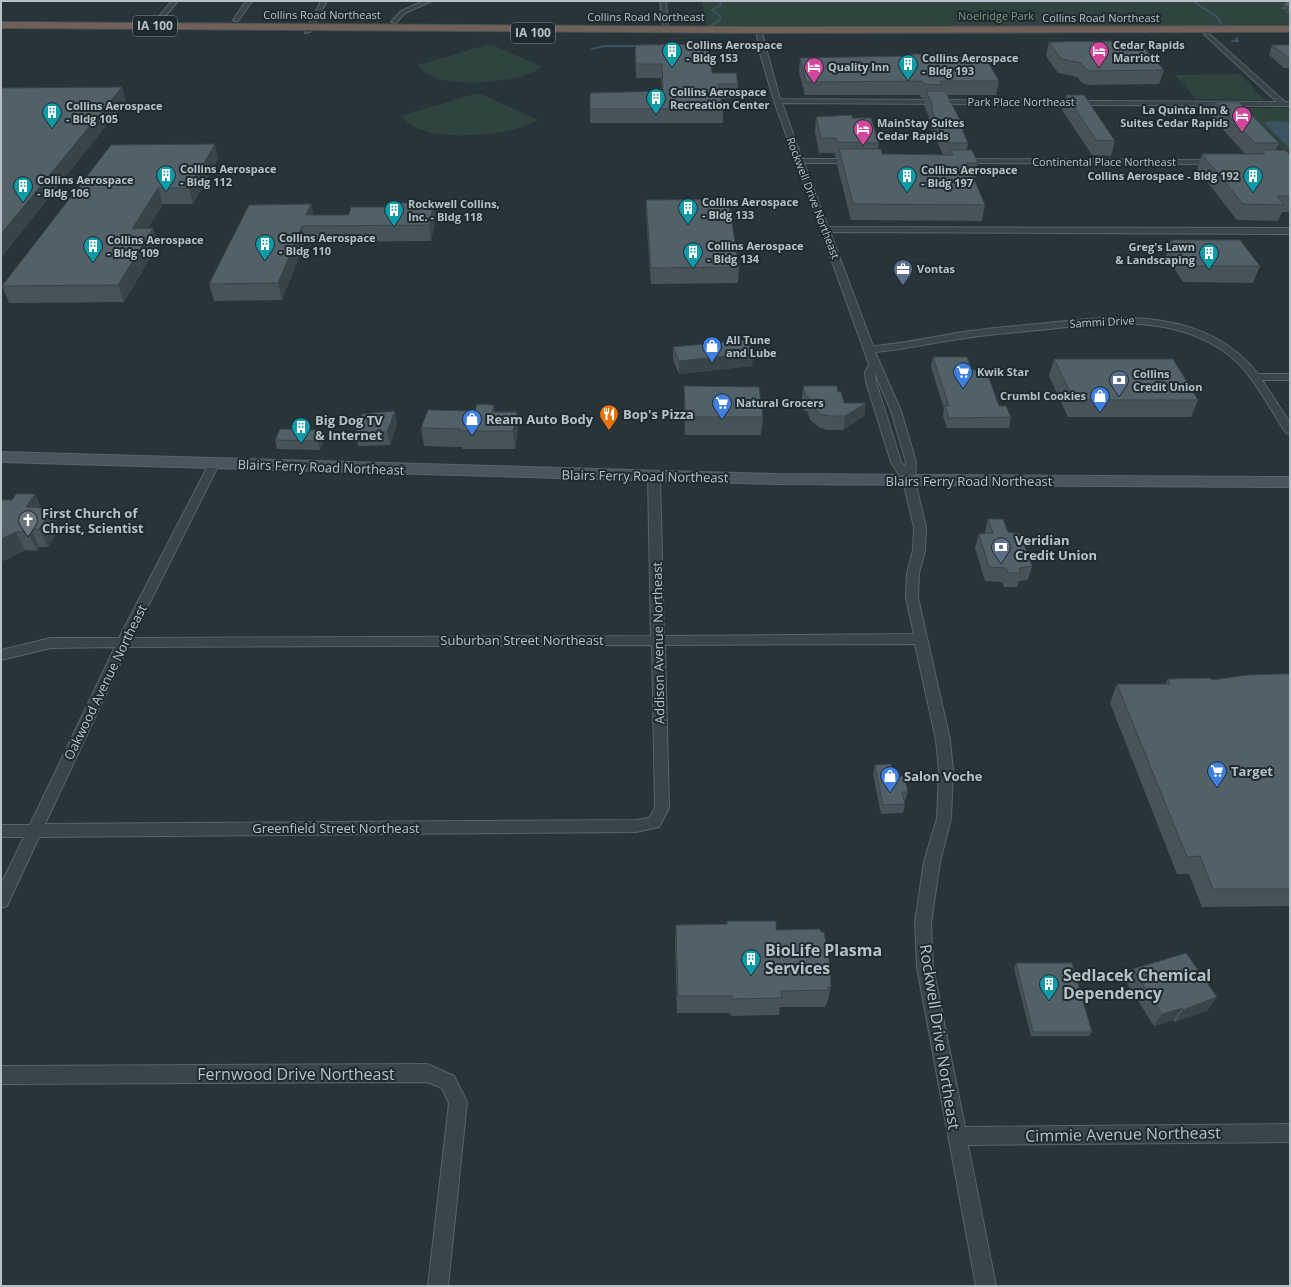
<svg xmlns="http://www.w3.org/2000/svg" width="1291" height="1287" viewBox="0 0 1291 1287" font-family="'Open Sans',sans-serif">
  <style>
    .green { fill: #2f443e }
    .water { fill: #3c545f }
    .lines { fill: none; stroke-linecap: round; stroke-linejoin: round }
    .stream { stroke: #3c545f; stroke-width: 2 }
    .street-casing { stroke: #586369; stroke-width: 2 }
    .secondary-casing { stroke: #586369; stroke-width: 2 }
    .highway-casing { stroke: #455056; stroke-width: 2 }
    .street { fill: #3a454b; fill-rule: evenodd }
    .secondary { fill: #49565d; fill-rule: evenodd }
    .highway { fill: #706058; fill-rule: evenodd }
    .wall { fill: #475359 }
    .shaded-wall { fill: #394449 }
    .building { fill: #526168; stroke: #394449 }
    .labels { text-anchor: middle; stroke-width: 4; stroke-linejoin: round; paint-order: stroke }
    .far-street-label { font-size: 11px; fill: #b6c0c6; stroke: #1f2a30 }
    .far-park-label { font-size: 11px; fill: #789977; stroke: #1f2a30 }
    .far-poi-label { font-size: 11px; font-weight: bold; fill: #b6c0c6; stroke: #1f2a30; text-anchor: start }
    .shield { fill: #1f2a30; stroke: #899399; stroke-width: 1 }
    .shield-label { font-size: 12px; font-weight: bold; fill: #b6c0c6 }
    .poi-label { font-size: 13px; font-weight: bold; fill: #b6c0c6; stroke: #1f2a30; text-anchor: start }
    .street-label { font-size: 13px; fill: #b6c0c6; stroke: #1f2a30 }
    .near-poi-label { font-size: 16px; font-weight: bold; fill: #b6c0c6; stroke: #1f2a30; text-anchor: start }
    .near-street-label { font-size: 16px; fill: #b6c0c6; stroke: #1f2a30 }
  </style>
  <rect width="100%" height="100%" fill="#27343a"/>
  <path class="green" d="M702 1H1290V29L706 30Z
    M486 45H493L542 67C520 83 458 87 433 77 427 75 422 70 418 65Z
    M1240 74 1265 100 1196 99 1175 75Z
    M474 94H481L538 120C531 123 523 127 516 129 492 136 434 140 413 126 409 124 405 120 401 116Z
    M1244 108H1286L1290 112V159Z"/>
  <path class="water" d="M1277 121 1288 122 1290 125V149L1267 126 1265 122Z"/>
  <g class="lines">
    <path class="stream" d="M1193 1 1217 17 1222 25
      M709 27 721 19 720 16 712 10 721 5 720 1
      M1232 41H1238L1236 38
      M702 47H726
      M592 49 604 46H639"/>
    <g class="street-casing">
      <path id="street" d="M172 1H178L160 22H156V20Z
        M246 1H252L238 21H234L233 20Z
        M321 1H327L310 32 305 33Z
        M424 1H432L405 13 396 23 391 22 401 11Z
        M660 1H666L668 26 663 25Z
        M756 29 761 30 780 99 1277 102 1205 35 1204 34 1207 32 1285 102H1290V106L782 103 802 159H854L858 161 854 163H804L828 227 1290 228V234L830 232 873 346C901 344 929 338 957 333 987 328 1017 326 1047 323 1121 315 1206 308 1258 374H1290V380H1262L1290 423V434L1286 433C1267 405 1253 372 1225 352 1173 315 1108 322 1049 329 1019 332 988 334 959 339 930 343 903 350 875 352L901 411 916 462 915 481 926 527 925 551 919 573 918 598 950 740 953 771 951 818 940 862 931 923 933 967 965 1127 1290 1124V1142L968 1145 996 1286H976L917 967 915 923 924 862 937 818 939 771 936 740 915 644 665 645 669 808 659 827 636 832 39 837 7 906 1 908V884L24 837H1V825H30L115 647 51 648 1 660V650L51 638H119L210 462 214 461 219 464 132 638 651 636 648 477 654 474 660 477 664 636 914 634 906 598 907 573 913 551 914 527 903 481 891 462 866 382 865 373 869 364 774 101 760 53ZM875 373 891 411 906 462 905 467 901 462 876 382ZM652 645 655 808 649 818 636 820 45 824 128 647Z
        M957 159 1216 160 1220 162 1216 164 960 163H957Z
        M427 1064 454 1076 467 1102 448 1286H428L449 1103 442 1088 427 1082 1 1084V1066Z"/>
    </g>
    <g class="secondary-casing">
      <path id="secondary" d="M1 452 776 474 1290 477V487L776 484 1 462Z"/>
    </g>
    <g class="highway-casing">
      <path id="highway" d="M1 22 758 27 1290 26V32L758 33 1 28Z"/>
    </g>
    <use href="#street" class="street"/>
    <use href="#secondary" class="secondary"/>
    <use href="#highway" class="highway"/>
  </g>
  <path class="wall" d="M1290 1V13H1286L1287 10 1281 9 1283 6Z
    M1049 42 1114 46 1164 70 1159 84 1087 85 1082 83 1077 77 1058 73 1046 56Z
    M635 45 712 73 738 84 737 98 721 99 723 109V123H590V109L662 91 661 78H636Z
    M1272 45H1290V68H1284L1269 55Z
    M800 58 999 81 996 95H947L962 124 961 128 968 143 967 150 978 163 975 179H974L985 205 982 221 851 220 837 165 838 158H836L834 153H819L815 132 816 117 852 118 879 143 878 149 882 154 943 155 929 124V121L928 119 929 117 924 105 925 98H921L920 95H805L799 72Z
    M1066 95 1115 141 1111 156 1092 155 1062 110Z
    M1215 102 1279 143 1276 150 1290 155V212H1282L1278 221 1237 220 1197 169 1202 154H1245L1211 116Z
    M111 145 218 159 193 204H163L147 229 153 228 158 245 124 302 9 303 2 286Z
    M646 200 739 267 738 283 651 284 646 216Z
    M311 204 313 215 436 218 431 241 305 242 282 300 214 301 209 284Z
    M1171 240 1260 266 1253 283 1183 282 1166 256Z
    M673 347 753 353 752 366 679 374 673 360Z
    M933 357 972 370 999 406 1011 417 1009 428H947L943 416 944 409 931 367Z
    M1054 359 1198 400 1191 417H1068L1049 376Z
    M684 386 763 417 761 435H685L684 404Z
    M803 386 838 392 844 403H866L864 416 843 430H827L819 427 810 420 807 411H804L802 400Z
    M494 405 495 412H517L518 430 515 449H462V447L424 446 421 428Z
    M395 411 397 424 390 445 358 446 355 433Z
    M325 439 320 450 277 449 275 440Z
    M35 494 41 508 46 511 59 529 48 547H39L37 551 25 550 3 561 1 557V500H12Z
    M988 519 1008 532 1032 566 1028 580 1019 581 1017 587H1004L1002 582 985 581 975 548 979 534 985 533Z
    M1290 674V906L1202 907 1189 874H1177L1110 703 1117 684H1165L1168 679 1212 680Z
    M875 765 894 777 908 792 905 801H904L905 804 903 813 881 814 873 774Z
    M727 921 776 930 831 987 827 1003 826 1004 825 1007H780L779 1015 731 1016 730 1013H677L675 942 676 925 727 924Z
    M1016 963 1092 1032 1089 1036H1031L1014 968Z
    M1133 969 1208 1010 1175 1022 1173 1020 1154 1026 1126 982Z"/>
  <path class="shaded-wall" d="M122 87 126 101 1 258V234Z
    M215 144 218 159 193 204 189 188Z
    M158 188 163 204 137 245 132 229Z
    M434 203 436 218 431 241 429 225Z
    M311 204 314 220 306 215Z
    M302 226 305 242 282 300 278 283Z
    M153 228 158 245 124 302 118 285Z
    M753 353 752 366 679 374V361Z
    M866 403 864 416 843 430 845 416Z
    M494 405 496 423 492 412Z
    M395 411 397 424 390 445 387 432Z
    M517 412 518 430 515 449 513 431Z
    M322 430 325 439 320 450 318 441Z
    M35 494 42 511 44 508 48 516 51 511 59 529 48 547 39 529 26 507Z
    M31 529 39 547 37 551 28 532Z
    M16 532 25 550 3 561 1 557V539Z
    M1217 997 1208 1010 1175 1022 1183 1010Z
    M1182 1008 1173 1020 1154 1026 1162 1014Z"/>
  <path class="building" d="M1287 1H1290V10H1287L1289 7 1283 6Z
    M1111 41 1114 46H1142L1164 70 1090 71 1086 69 1081 63 1061 59 1049 42Z
    M707 44 712 73H736L738 84H718L723 109H590V93L663 91 662 64H636L635 45Z
    M1272 45H1290V57H1287Z
    M912 54H950L959 57H985L999 81H940L942 85 923 84 922 81 806 82 800 58 905 56Z
    M122 87 1 234V88Z
    M926 91H945L962 124H960L968 143H947L931 109H933L931 104H932Z
    M1066 95H1084L1115 141 1096 140Z
    M1215 102H1239L1279 143H1255Z
    M852 115V118H871L879 143 837 142 836 138H821L816 117Z
    M215 144 189 188H158L132 229 153 228 118 285 2 286 111 145Z
    M839 149H881L882 154 953 155 950 150H972L978 163H967L985 205 853 204Z
    M1261 150H1285L1290 155V196H1277L1284 205 1243 204 1202 154H1265Z
    M728 199 739 267 651 268 646 200Z
    M393 203H434L429 225 302 226 278 283 209 284 249 205 311 204 306 215H349L351 207H392Z
    M1171 240H1240L1260 266H1189Z
    M746 340 753 353 679 361 673 347Z
    M933 357H967L972 370H986L999 406H1006L1011 417 949 418 945 406H949Z
    M1054 359H1173L1198 400H1074Z
    M684 386 759 387 763 417H686Z
    M803 386H837L838 392H841L844 403H866L845 416H829L821 414 812 407 808 397H806Z
    M477 404 494 405 492 412H517L513 431H459L460 429 421 428 428 410 475 411Z
    M395 411 387 432 355 433 362 414Z
    M280 429 322 430 318 441 275 440Z
    M16 494H35L26 507 44 508 42 511H51L39 529H31L28 532H16L1 539V500H12Z
    M988 519H1003L1008 532 1020 534 1032 566 1019 568 1021 573H1008L1006 568 989 567 979 534 993 533Z
    M1279 674H1290V889H1213L1200 856 1187 857 1117 684H1170L1168 679 1211 678 1212 680 1248 675Z
    M891 764 894 777 904 776 908 792H902L905 804 883 805 875 765Z
    M727 921H776V930L820 929 821 932H824L830 966 831 987H828L829 990 781 991 782 998 732 999V996H678L676 925 727 924Z
    M1186 953 1217 997 1183 1010 1182 1008 1162 1014 1133 969Z
    M1016 963H1072L1092 1032H1033Z"/>
  <defs>
    <g id="building-pin" transform="scale(1)"><path d="M0 17L-7.5 6A9.5 9.5 0 1 1 7.5 6Z" fill="#0f9aa8" stroke="#1f2a30"/><path d="M-4-6H4V6H1V3H-1V6H-4ZM-2.5-4.3h1.7v1.8h-1.7ZM.8-4.3h1.7v1.8H.8ZM-2.5-1h1.7V.8h-1.7ZM.8-1h1.7V.8H.8Z" fill="#fff"/></g>
    <g id="hotel-pin" transform="scale(1)"><path d="M0 17L-7.5 6A9.5 9.5 0 1 1 7.5 6Z" fill="#d1479c" stroke="#1f2a30"/><path d="M-6-4.5h1.5V1H6V5H4.5V3h-9V5H-6ZM-4 0a1.8 1.8 0 1 1 3.6 0ZM.5 0V-2.5h3Q6-2.5 6 0Z" fill="#fff"/></g>
    <g id="office-pin" transform="scale(1)"><path d="M0 17L-7.5 6A9.5 9.5 0 1 1 7.5 6Z" fill="#5c6f8a" stroke="#1f2a30"/><path d="M-6-3h4V-5.5h4V-3h4V5H-6ZM-1-4.5V-3h2v-1.5ZM-6 0V1H6V0Z" fill="#fff"/></g>
    <g id="shop-pin" transform="scale(1)"><path d="M0 17L-7.5 6A9.5 9.5 0 1 1 7.5 6Z" fill="#3f7fe0" stroke="#1f2a30"/><path d="M-5-2.5h2.3a2.7 3.5 0 0 1 5.4 0H5L5.5 6h-11ZM-1.5-2.5h3a1.5 2.3 0 0 0-3 0Z" fill="#fff"/></g>
    <g id="supermarket-pin" transform="scale(1)"><path d="M0 17L-7.5 6A9.5 9.5 0 1 1 7.5 6Z" fill="#3f7fe0" stroke="#1f2a30"/><path d="M-6-5.5h2.5l.6 2H6L4.5 2H-2.5L-4.4-4H-6ZM-1.5 3.2a1.3 1.3 0 1 0 .1 0ZM3 3.2a1.3 1.3 0 1 0 .1 0Z" fill="#fff"/></g>
    <g id="bank-pin" transform="scale(1)"><path d="M0 17L-7.5 6A9.5 9.5 0 1 1 7.5 6Z" fill="#5c6f8a" stroke="#1f2a30"/><path d="M-6-4H6V4H-6ZM0-2.3a2.3 2.3 0 1 0 0 4.6a2.3 2.3 0 1 0 0-4.6Z" fill="#fff"/></g>
    <g id="restaurant-pin" transform="scale(1)"><path d="M0 17L-7.5 6A9.5 9.5 0 1 1 7.5 6Z" fill="#e8710a" stroke="#1f2a30"/><path d="M-5-6h1v4h1v-4h1v4h1v-4h1v5L-1.5 .5V6h-2V.5L-5-1ZM5-6V6H3V1.5H1.5Q1.5-4 5-6Z" fill="#fff"/></g>
    <g id="church-pin" transform="scale(1)"><path d="M0 17L-7.5 6A9.5 9.5 0 1 1 7.5 6Z" fill="#6b7280" stroke="#1f2a30"/><path d="M-1.2-6h2.4v3.5h3.3v2.4h-3.3V6h-2.4V-.1h-3.3v-2.4h3.3Z" fill="#fff"/></g>
  </defs>
  <g fill-rule="evenodd">
    <use href="#building-pin" x="672" y="51"/>
    <use href="#hotel-pin" x="1099" y="51"/>
    <use href="#building-pin" x="908" y="64"/>
    <use href="#hotel-pin" x="814" y="67"/>
    <use href="#building-pin" x="656" y="98"/>
    <use href="#building-pin" x="52" y="112"/>
    <use href="#hotel-pin" x="1242" y="116"/>
    <use href="#hotel-pin" x="863" y="129"/>
    <use href="#building-pin" x="166" y="175"/>
    <use href="#building-pin" x="907" y="176"/>
    <use href="#building-pin" x="1253" y="176"/>
    <use href="#building-pin" x="23" y="186"/>
    <use href="#building-pin" x="688" y="208"/>
    <use href="#building-pin" x="394" y="210"/>
    <use href="#building-pin" x="265" y="244"/>
    <use href="#building-pin" x="93" y="246"/>
    <use href="#building-pin" x="693" y="252"/>
    <use href="#building-pin" x="1209" y="253"/>
    <use href="#office-pin" x="903" y="269"/>
    <use href="#shop-pin" x="712" y="346"/>
    <use href="#supermarket-pin" x="963" y="372"/>
    <use href="#bank-pin" x="1119" y="380"/>
    <use href="#shop-pin" x="1100" y="396"/>
    <use href="#supermarket-pin" x="722" y="403"/>
    <use href="#restaurant-pin" x="609" y="414"/>
    <use href="#shop-pin" x="472" y="419"/>
    <use href="#building-pin" x="301" y="427"/>
    <use href="#church-pin" x="28" y="520"/>
    <use href="#bank-pin" x="1001" y="547"/>
    <use href="#supermarket-pin" x="1217" y="771"/>
    <use href="#shop-pin" x="890" y="776"/>
    <use href="#building-pin" x="751" y="959"/>
    <use href="#building-pin" x="1049" y="984"/>
  </g>
  <g class="labels">
    <g class="far-street-label">
      <text x="322" y="19">Collins Road Northeast</text>
      <text x="646" y="21">Collins Road Northeast</text>
      <text x="1101" y="22">Collins Road Northeast</text>
      <text x="1021" y="106">Park Place Northeast</text>
      <text x="1104" y="166">Continental Place Northeast</text>
      <text transform="translate(813 198) rotate(69)" y="4">Rockwell Drive Northeast</text>
      <text transform="translate(1102 322) rotate(-3)" y="4">Sammi Drive</text>
    </g>
    <g class="far-park-label">
      <text x="996" y="20">Noelridge Park</text>
    </g>
    <g class="far-poi-label">
      <text x="686" y="49">Collins Aerospace<tspan x="686" dy="13">- Bldg 153</tspan></text>
      <text x="1113" y="49">Cedar Rapids<tspan x="1113" dy="13">Marriott</tspan></text>
      <text x="922" y="62">Collins Aerospace<tspan x="922" dy="13">- Bldg 193</tspan></text>
      <text x="828" y="71">Quality Inn</text>
      <text x="670" y="96">Collins Aerospace<tspan x="670" dy="13">Recreation Center</tspan></text>
      <text x="66" y="110">Collins Aerospace<tspan x="66" dy="13">- Bldg 105</tspan></text>
      <text x="1228" y="114" text-anchor="end">La Quinta Inn &amp;<tspan x="1228" dy="13">Suites Cedar Rapids</tspan></text>
      <text x="877" y="127">MainStay Suites<tspan x="877" dy="13">Cedar Rapids</tspan></text>
      <text x="180" y="173">Collins Aerospace<tspan x="180" dy="13">- Bldg 112</tspan></text>
      <text x="921" y="174">Collins Aerospace<tspan x="921" dy="13">- Bldg 197</tspan></text>
      <text x="1239" y="180" text-anchor="end">Collins Aerospace - Bldg 192</text>
      <text x="37" y="184">Collins Aerospace<tspan x="37" dy="13">- Bldg 106</tspan></text>
      <text x="702" y="206">Collins Aerospace<tspan x="702" dy="13">- Bldg 133</tspan></text>
      <text x="408" y="208">Rockwell Collins,<tspan x="408" dy="13">Inc. - Bldg 118</tspan></text>
      <text x="279" y="242">Collins Aerospace<tspan x="279" dy="13">- Bldg 110</tspan></text>
      <text x="107" y="244">Collins Aerospace<tspan x="107" dy="13">- Bldg 109</tspan></text>
      <text x="707" y="250">Collins Aerospace<tspan x="707" dy="13">- Bldg 134</tspan></text>
      <text x="1195" y="251" text-anchor="end">Greg's Lawn<tspan x="1195" dy="13">&amp; Landscaping</tspan></text>
      <text x="917" y="273">Vontas</text>
      <text x="726" y="344">All Tune<tspan x="726" dy="13">and Lube</tspan></text>
      <text x="977" y="376">Kwik Star</text>
      <text x="1133" y="378">Collins<tspan x="1133" dy="13">Credit Union</tspan></text>
      <text x="1086" y="400" text-anchor="end">Crumbl Cookies</text>
      <text x="736" y="407">Natural Grocers</text>
    </g>
    <g class="shield">
      <rect x="133" y="16" width="44" height="20" rx="3"/>
      <rect x="511" y="23" width="44" height="20" rx="3"/>
    </g>
    <g class="shield-label">
      <text x="155" y="30">IA 100</text>
      <text x="533" y="37">IA 100</text>
    </g>
    <g class="poi-label">
      <text x="623" y="419">Bop's Pizza</text>
      <text x="486" y="424">Ream Auto Body</text>
      <text x="315" y="425">Big Dog TV<tspan x="315" dy="15">&amp; Internet</tspan></text>
      <text x="42" y="518">First Church of<tspan x="42" dy="15">Christ, Scientist</tspan></text>
      <text x="1015" y="545">Veridian<tspan x="1015" dy="15">Credit Union</tspan></text>
      <text x="1231" y="776">Target</text>
      <text x="904" y="781">Salon Voche</text>
    </g>
    <g class="street-label">
      <text transform="translate(321 467) rotate(2)" y="5">Blairs Ferry Road Northeast</text>
      <text transform="translate(645 476) rotate(1)" y="5">Blairs Ferry Road Northeast</text>
      <text x="969" y="486">Blairs Ferry Road Northeast</text>
      <text x="522" y="645">Suburban Street Northeast</text>
      <text transform="translate(658 643) rotate(-91)" y="5">Addison Avenue Northeast</text>
      <text transform="translate(105 682) rotate(-64)" y="5">Oakwood Avenue Northeast</text>
      <text x="336" y="833">Greenfield Street Northeast</text>
    </g>
    <g class="near-poi-label">
      <text x="765" y="956">BioLife Plasma<tspan x="765" dy="18">Services</tspan></text>
      <text x="1063" y="981">Sedlacek Chemical<tspan x="1063" dy="18">Dependency</tspan></text>
    </g>
    <g class="near-street-label">
      <text transform="translate(940 1037) rotate(81)" y="6">Rockwell Drive Northeast</text>
      <text x="296" y="1080">Fernwood Drive Northeast</text>
      <text transform="translate(1123 1134) rotate(-1)" y="6">Cimmie Avenue Northeast</text>
    </g>
  </g>
  <rect width="1291" height="1287" fill="none" stroke="#b6c0c6" stroke-width="4"/>
</svg>
